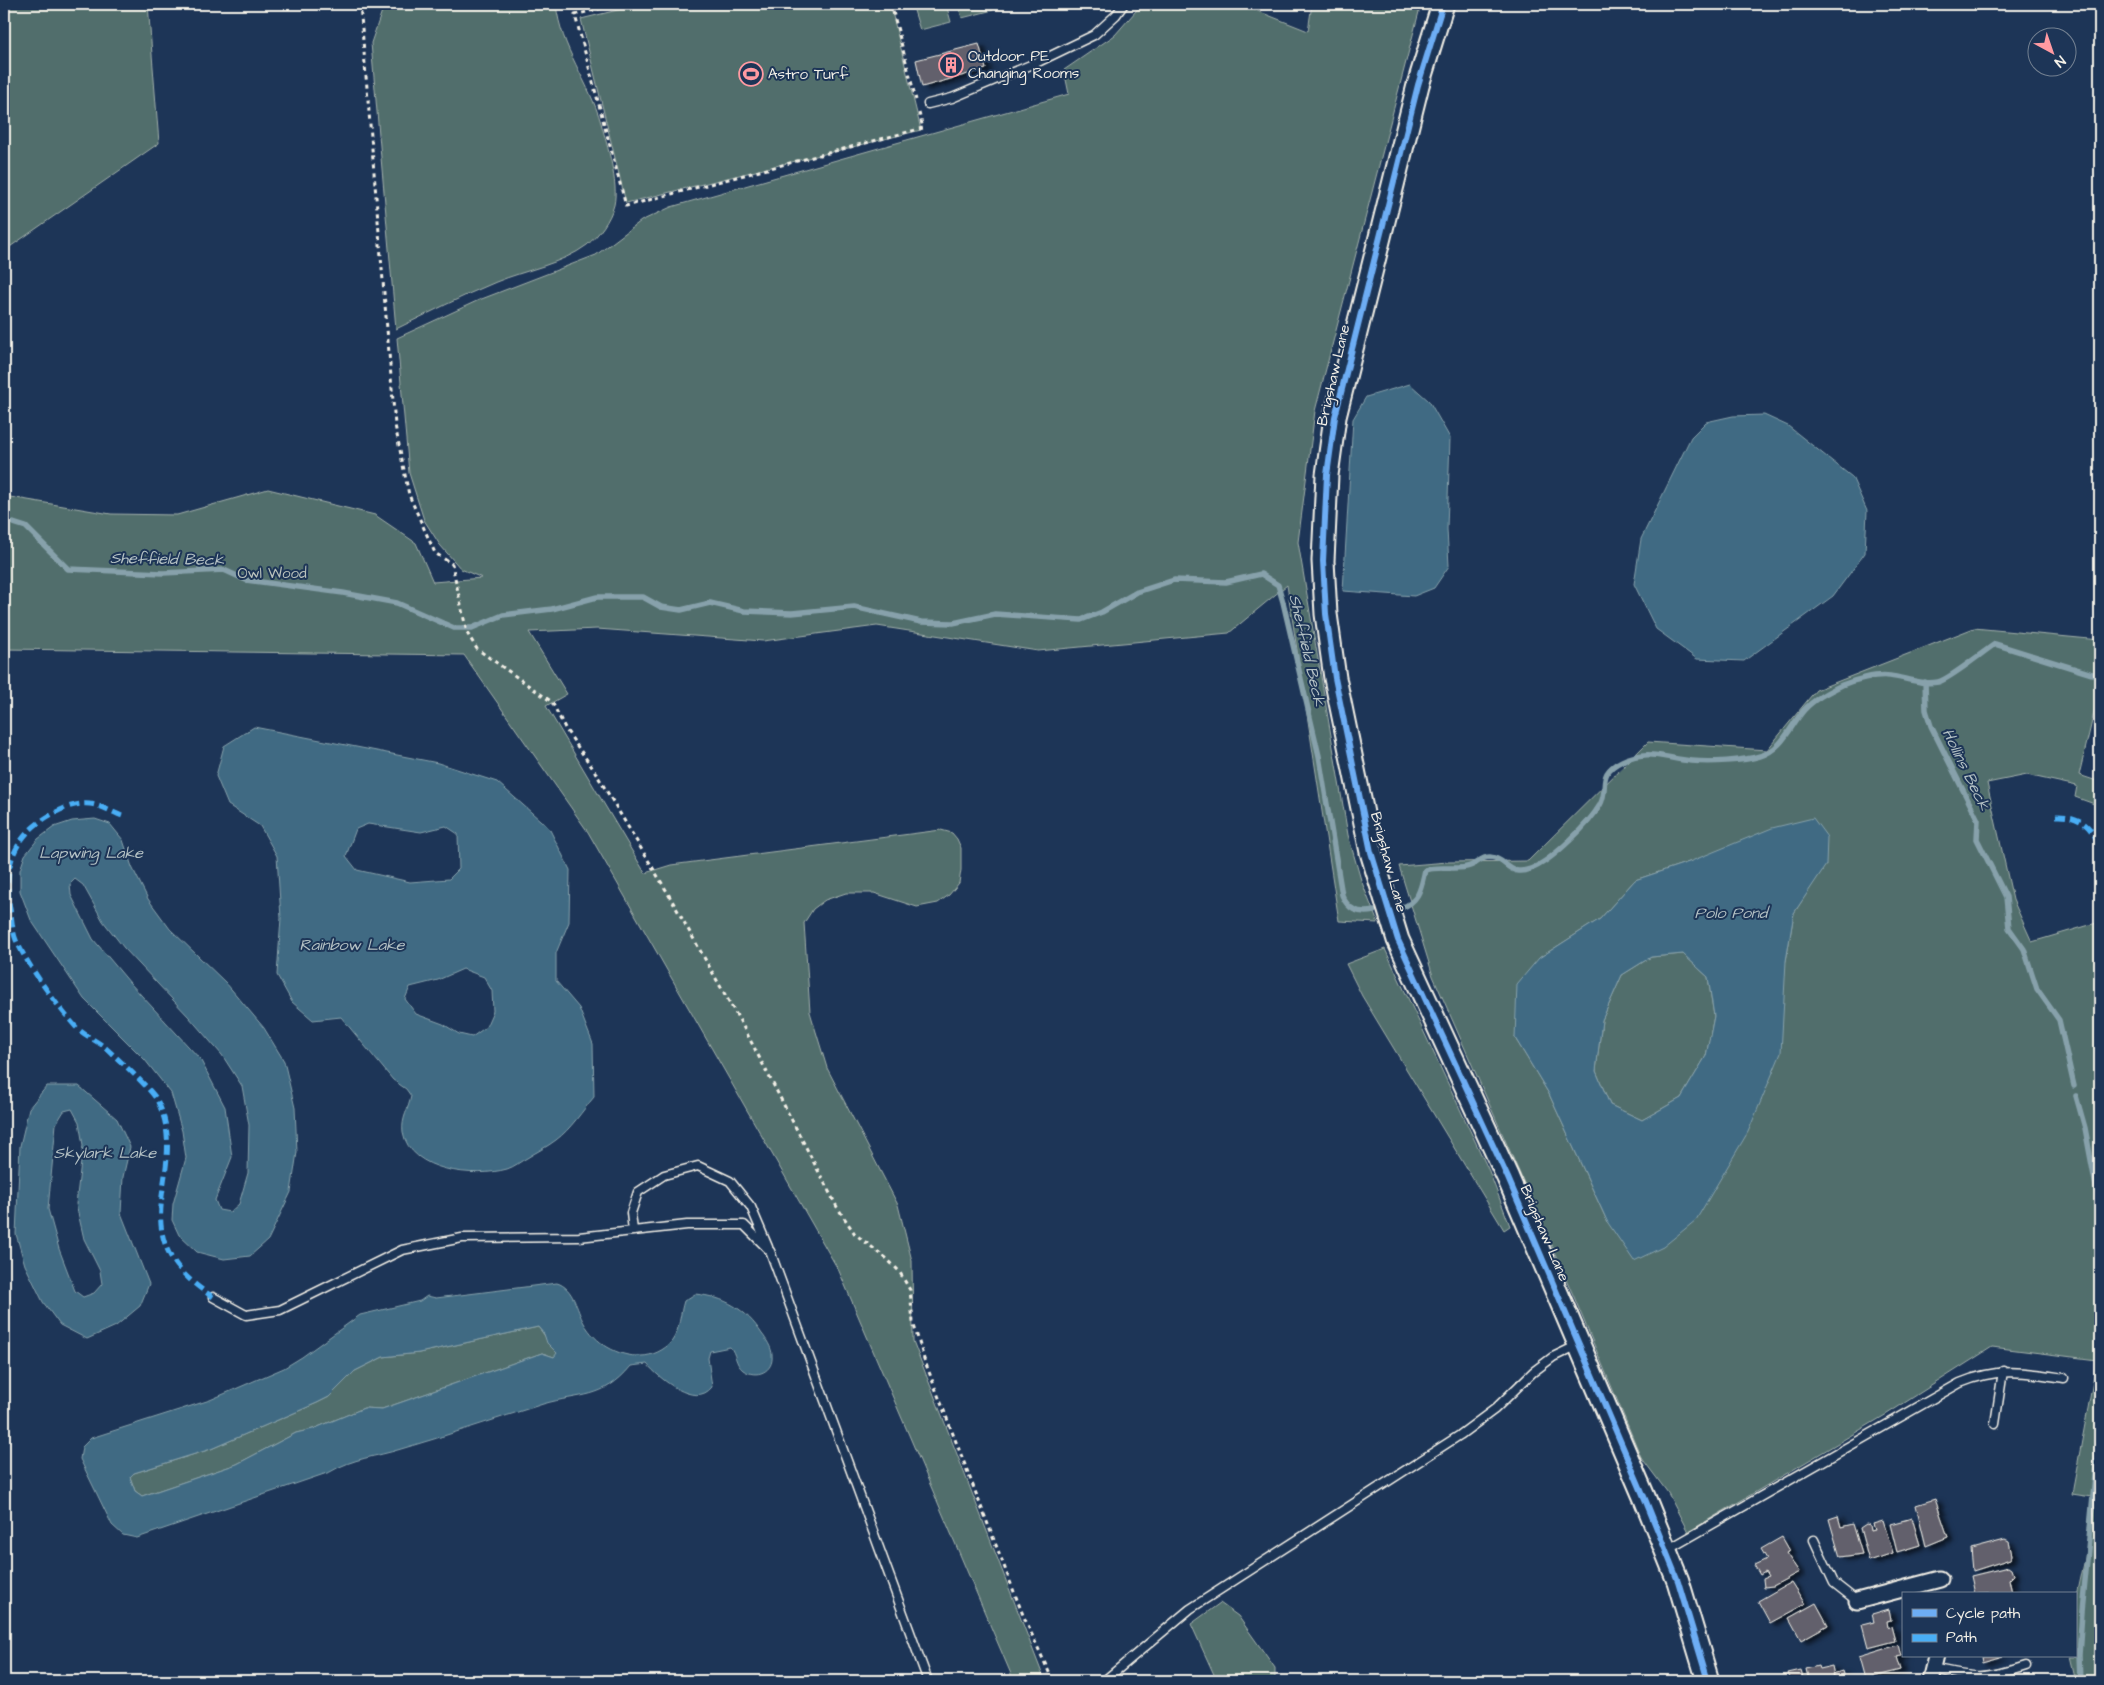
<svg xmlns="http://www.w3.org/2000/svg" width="2104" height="1685" viewBox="0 0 2104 1685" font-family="'Architects Daughter',sans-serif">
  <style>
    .green { fill: #516e6c; stroke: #a2b0aa; fill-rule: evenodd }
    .water { fill: #3f6b83; stroke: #87a1ab; fill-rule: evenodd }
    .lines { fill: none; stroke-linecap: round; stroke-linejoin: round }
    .stream { stroke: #87a1ab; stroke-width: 5.5 }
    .building { fill: #62616c; stroke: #f4f1e8; filter: url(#shadow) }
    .lane-casing { stroke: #f4f1e8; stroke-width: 11 }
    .street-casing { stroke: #f4f1e8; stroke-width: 19 }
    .secondary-casing { stroke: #f4f1e8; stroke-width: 25 }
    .path { stroke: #f4f1e8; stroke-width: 3; stroke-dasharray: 4 4; stroke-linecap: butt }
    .lane { stroke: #1d3557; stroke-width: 8 }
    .street { stroke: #1d3557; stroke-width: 15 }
    .secondary { stroke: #1d3557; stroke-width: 21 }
    .quiet { stroke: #49aef6; stroke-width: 5; stroke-dasharray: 10 5; stroke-linecap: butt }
    .cycleway-casing { stroke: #1d3557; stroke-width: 9 }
    .cycleway { stroke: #6dadf4; stroke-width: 6 }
    .labels { text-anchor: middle; stroke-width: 4; stroke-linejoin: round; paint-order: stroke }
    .poi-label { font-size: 15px; fill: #f4f1e8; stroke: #1d3557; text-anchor: start }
    .street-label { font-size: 15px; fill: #f4f1e8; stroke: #1d3557 }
    .park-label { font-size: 15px; fill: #bbc3bd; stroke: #1d3557 }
    .water-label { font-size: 16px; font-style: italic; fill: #b5c2c5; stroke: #1d3557 }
  </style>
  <defs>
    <filter id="shadow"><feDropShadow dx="5.5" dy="3" stdDeviation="2.5" flood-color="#0009"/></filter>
  </defs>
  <rect width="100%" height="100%" fill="#1d3557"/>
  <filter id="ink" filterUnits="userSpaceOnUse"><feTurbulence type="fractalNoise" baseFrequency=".02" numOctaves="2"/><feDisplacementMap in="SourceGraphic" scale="10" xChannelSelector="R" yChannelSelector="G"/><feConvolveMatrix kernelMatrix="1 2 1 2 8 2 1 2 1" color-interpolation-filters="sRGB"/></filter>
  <g filter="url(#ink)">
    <path class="green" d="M4 4H148L159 143 4 251Z
      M389 4H556C561 49 589 81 601 123 607 145 619 183 614 205 610 220 599 235 587 245 562 264 525 270 496 282 462 296 429 313 396 329L371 43 382 11Z
      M642 4H890L921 130 626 203 581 19Z
      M912 4H946L951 22 920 30Z
      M958 4H991L993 10 962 18Z
      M1142 4H1240L1308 31 1312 4H1421L1315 411 1298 542 1348 835 1361 880 1378 923 1339 921 1287 585 1229 633 1038 651 877 626 763 641 597 629 529 632 567 694 546 706 645 873 671 865 941 830 952 833 957 839 961 848V870L959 883 949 895 938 903 917 907 874 893H846L825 900 813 909 804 923 810 1012 827 1068 898 1205 912 1261 913 1341 1045 1681H1014L839 1271 588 832 464 655 4 649V496L111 514 177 515 268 489 375 515 416 543 433 582 482 578 461 569 440 545 424 520 409 473 397 338 479 300 596 255 641 221 671 207 1069 94 1064 70 1115 35Z
      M1974 628 2100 640V688L2079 775 2100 782V806L2075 797 2077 786 2027 775 1987 783 2013 900 2032 942 2100 922V1681H2076L2070 1656H2075V1605L2098 1498 2072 1494 2097 1360 1992 1347 1887 1414 1688 1532 1668 1493 1641 1457 1574 1297 1433 976 1399 866 1448 862 1528 861 1648 742 1767 750 1816 690ZM1689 862 1825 865 1794 913 1786 961 1608 1223 1549 1094 1515 1038 1539 958 1600 919 1635 880Z
      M1385 949 1489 1171 1510 1226 1504 1230 1362 996 1346 964Z
      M1683 954 1708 977 1714 1016 1706 1056 1681 1098 1642 1120 1610 1105 1596 1071 1602 1020 1622 975 1651 957Z
      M538 1327C546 1336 549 1345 558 1353L554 1357 542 1353 382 1409 364 1408 313 1429 296 1433 237 1464 142 1496 135 1491 130 1477 134 1473 211 1449 317 1403 329 1397 355 1371 383 1357 419 1353Z
      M1220 1603 1238 1616 1275 1668V1681H1217L1191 1624Z"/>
    <path class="water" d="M1410 384 1429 401 1450 438 1447 529 1449 566 1434 588 1414 596 1343 591 1353 419 1366 397Z
      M1764 415 1788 426 1852 477 1867 511 1865 553 1833 596 1744 661 1697 659 1656 629 1634 584 1641 539 1691 437 1706 422 1733 416Z
      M254 727 438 763 497 782 549 828 570 870 569 922 556 953V981L579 1008 593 1044 594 1097C582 1111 571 1129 556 1140 547 1147 536 1152 527 1158 521 1161 514 1167 507 1169 475 1178 410 1172 403 1132 401 1119 409 1108 411 1096L406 1089 393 1080 341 1017 313 1020 292 1002 277 975 281 918 277 856 260 826 228 805 216 776 224 746ZM368 824 421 832 446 826 458 834 459 869 449 879 410 882 357 870 346 856 356 829ZM463 969 484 977 492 991 493 1011 486 1027 472 1037 459 1034 443 1024 416 1014 405 999 410 987 438 980Z
      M1813 818 1827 837 1826 865 1794 913 1786 961 1781 1053 1748 1132 1696 1220 1663 1247 1634 1261 1608 1223 1549 1094 1515 1038 1517 984 1539 958 1600 919 1635 880 1689 862 1772 828ZM1683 954 1708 977 1714 1016 1706 1056 1681 1098 1642 1120 1610 1105 1596 1071 1602 1020 1622 975 1651 957Z
      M95 819 110 824 123 840 132 867 148 899 170 929 226 983 264 1028 284 1061 295 1108 297 1152 291 1192 268 1240 250 1256 224 1259 197 1252 179 1235 172 1220 173 1204 186 1158 182 1131 171 1093 145 1060 84 999 31 920 20 891V870L25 855 38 839 54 827 72 821ZM75 879 83 885 103 921 124 948 189 1017 222 1055 242 1086 249 1125 248 1173 239 1204 230 1212 219 1210 215 1200 232 1157 225 1107 200 1059 130 983 93 939 71 895 70 884Z
      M47 1086H79L117 1119 130 1147 123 1177 121 1213 149 1284 140 1306 116 1326 87 1339 60 1325 43 1302 25 1265 16 1234 20 1146 29 1108ZM72 1109 79 1122 83 1145 76 1204 84 1239 100 1271 102 1284 94 1293 83 1297 75 1291 59 1249 48 1209 56 1124 64 1111Z
      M557 1283C574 1288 576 1309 584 1323 595 1343 618 1357 641 1356 652 1356 665 1350 672 1341 680 1330 680 1313 684 1301L695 1294C725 1297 746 1309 762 1334 766 1339 772 1348 772 1355 774 1372 756 1379 743 1370 735 1364 736 1353 730 1347L710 1351 708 1358 712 1387C695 1409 659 1378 647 1364L631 1366C603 1400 581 1393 543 1404 495 1419 449 1435 401 1449 376 1457 353 1458 330 1472L137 1538 123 1535 112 1525 80 1459 82 1447 91 1438 210 1400 284 1368 302 1357 360 1315 420 1301 427 1296 436 1298ZM538 1327 544 1334 547 1343 557 1353 554 1357 542 1353 382 1409 364 1408 313 1429 296 1433 237 1464 142 1496 135 1491 130 1477 134 1473 211 1449 317 1403 329 1397 355 1371 383 1357 419 1353Z"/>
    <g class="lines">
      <path class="stream" d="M4 520 26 527 68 569 163 573 224 570 246 580 343 593 397 603 454 628H472L503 615 552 609 597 597H643L661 607 681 610 710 603 744 611 792 613 854 607 921 622 953 623 995 614 1081 620 1102 612 1137 592 1174 580 1226 582 1261 574 1278 585 1283 602 1319 756 1342 895C1348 910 1358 914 1374 911
        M1925 682 1926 710 1931 726 1978 820 1977 839 2006 897 2009 928 2024 949 2037 989 2059 1020 2074 1086
        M1401 908C1420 901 1421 887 1425 870 1441 865 1457 871 1470 866 1478 863 1481 857 1490 857 1508 858 1508 880 1535 867 1554 858 1589 824 1600 805 1610 787 1595 774 1622 761 1649 748 1666 759 1692 761 1710 763 1743 761 1760 756 1783 749 1790 726 1804 710 1814 699 1828 692 1842 685 1854 680 1876 674 1890 676 1905 678 1922 685 1938 682 1949 680 1984 651 1995 644L2092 674H2100
        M2076 1096 2085 1128 2100 1208
        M2080 1681 2079 1654 2082 1612 2100 1423"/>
    </g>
    <path class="building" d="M979 44 986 69 922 87 916 60Z
      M1935 1499 1948 1537 1926 1546 1916 1505Z
      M1838 1516 1841 1527 1853 1524 1862 1554 1840 1557 1829 1519Z
      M1912 1518 1920 1545 1897 1552 1890 1524Z
      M1883 1521 1893 1553 1869 1561 1860 1528 1866 1524 1870 1525 1871 1531 1875 1530 1873 1524Z
      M1782 1537 1790 1551 1786 1553 1799 1572 1773 1586 1764 1587 1763 1579 1768 1577 1765 1572 1760 1575 1754 1565 1767 1559 1761 1549Z
      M2005 1540 2009 1542 2012 1555 2010 1559 1973 1571 1971 1549Z
      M2008 1567 2011 1569 2013 1575 2009 1579 2012 1593 1975 1594 1971 1576Z
      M1791 1582 1805 1604 1770 1623 1758 1601Z
      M1816 1603 1828 1625 1801 1640 1789 1618Z
      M1889 1609 1891 1619 1887 1620 1888 1627 1891 1626 1895 1641 1868 1648 1862 1625 1874 1622 1872 1614Z
      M1898 1645 1901 1656 1897 1657 1901 1670 1865 1679 1859 1657Z
      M1981 1656H2003L1982 1662Z
      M1818 1666 1819 1669 1832 1666 1835 1681H1809L1806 1669Z
      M1801 1670 1804 1681H1791L1788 1673Z
      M1842 1671 1845 1681H1835L1833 1674Z"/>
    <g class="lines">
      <g class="lane-casing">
        <path id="lane" d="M928 104 952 98 1040 61 1094 35 1116 15 1124 4
          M633 1231 631 1213 638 1192 664 1175 698 1166 730 1181 751 1207 768 1247
          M213 1297 246 1315 280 1310 402 1250 462 1238 579 1237 687 1225H744L770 1251 928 1681
          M1995 1424 2003 1371
          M1814 1540 1834 1583 1857 1601
          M1667 1550 1960 1383C1999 1367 2024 1372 2064 1378
          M1934 1669C1975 1679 1986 1679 2026 1666
          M1104 1681 1190 1609 1460 1435 1495 1409 1533 1372 1553 1357 1578 1345"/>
      </g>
      <g class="street-casing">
        <path id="street" d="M1857 1601 1940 1579
          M1930 1681 1936 1656"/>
      </g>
      <g class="secondary-casing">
        <path id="secondary" d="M1443 4 1418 85 1335 417 1327 475 1323 561 1326 614 1335 678 1371 852 1398 940 1508 1178 1645 1499 1678 1581 1708 1681"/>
      </g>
      <path class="path" d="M360 4 395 425 409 495 435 553 452 564 467 633 477 649 552 702 566 730 594 770 666 890 745 1030 837 1207 855 1234 886 1258 899 1271 910 1290 913 1322 924 1359 1023 1615 1053 1681
        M617 4 575 15 626 206 923 128 919 113
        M891 4 916 100"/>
      <use href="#lane" class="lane"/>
      <use href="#street" class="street"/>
      <use href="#secondary" class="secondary"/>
      <path class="quiet" d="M122 816C112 812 100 805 90 804 75 802 56 811 44 819 9 842 3 875 11 914 12 922 13 933 16 940 28 966 57 1006 76 1027 85 1036 98 1041 107 1049 117 1058 152 1090 157 1100 194 1173 113 1233 213 1297
        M2056 816C2079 815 2092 826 2100 847"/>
      <g class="cycleway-casing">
        <path id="cycleway" d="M1443 4 1418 85 1335 417 1327 475 1323 561 1326 614 1335 678 1371 852 1398 940 1508 1178 1645 1499 1678 1581 1708 1681"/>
      </g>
      <use href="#cycleway" class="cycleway"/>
    </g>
  </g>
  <defs>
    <g id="building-ring" transform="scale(1.25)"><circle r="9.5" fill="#1d3557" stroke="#ff9aa2" stroke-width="1.5"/><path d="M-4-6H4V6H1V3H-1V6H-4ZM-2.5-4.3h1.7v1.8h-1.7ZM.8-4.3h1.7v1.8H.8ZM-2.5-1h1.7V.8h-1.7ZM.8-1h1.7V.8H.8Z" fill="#ff9aa2"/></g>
    <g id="stadium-ring" transform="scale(1.25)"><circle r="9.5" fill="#1d3557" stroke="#ff9aa2" stroke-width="1.5"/><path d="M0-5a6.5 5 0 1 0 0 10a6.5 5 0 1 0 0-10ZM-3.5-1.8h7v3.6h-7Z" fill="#ff9aa2"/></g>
  </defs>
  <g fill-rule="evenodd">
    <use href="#building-ring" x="951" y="65"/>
    <use href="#stadium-ring" x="751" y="74"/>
  </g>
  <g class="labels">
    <g class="poi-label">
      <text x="968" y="61">Outdoor PE<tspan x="968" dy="17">Changing Rooms</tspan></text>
      <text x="768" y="79">Astro Turf</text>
    </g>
    <g class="street-label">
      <text transform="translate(1333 375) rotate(-77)" y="5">Brigshaw Lane</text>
      <text transform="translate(1389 862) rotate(75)" y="5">Brigshaw Lane</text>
      <text transform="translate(1545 1233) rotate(67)" y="5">Brigshaw Lane</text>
    </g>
    <g class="park-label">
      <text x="272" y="578">Owl Wood</text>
    </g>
    <g class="water-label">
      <text transform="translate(167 558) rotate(1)" y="6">Sheffield Beck</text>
      <text transform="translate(1308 650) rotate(77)" y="6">Sheffield Beck</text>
      <text transform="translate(1967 769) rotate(64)" y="6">Hollins Beck</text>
      <text x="91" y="858">Lapwing Lake</text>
      <text x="1731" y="918">Polo Pond</text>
      <text x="352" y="950">Rainbow Lake</text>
      <text x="105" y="1158">Skylark Lake</text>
    </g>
  </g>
  <rect width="2104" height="1685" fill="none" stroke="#1d3557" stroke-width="20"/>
  <rect x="10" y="10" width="2084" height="1665" fill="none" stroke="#f4f1e8" stroke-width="2" filter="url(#ink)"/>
  <rect x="1902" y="1592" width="175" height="65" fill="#1d3557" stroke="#738091"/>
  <rect x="1912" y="1609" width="25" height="8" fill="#6dadf4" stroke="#738091"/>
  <text x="1946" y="1618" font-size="15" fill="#f4f1e8">Cycle path</text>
  <rect x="1912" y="1634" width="25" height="8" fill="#49aef6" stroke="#738091"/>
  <text x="1946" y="1642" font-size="15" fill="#f4f1e8">Path</text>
  <g transform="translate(2052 52) rotate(140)"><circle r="24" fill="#1d3557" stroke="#738091"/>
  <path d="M0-4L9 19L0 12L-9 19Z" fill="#ff9aa2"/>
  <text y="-8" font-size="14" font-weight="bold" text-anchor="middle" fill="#f4f1e8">N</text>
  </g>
</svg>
